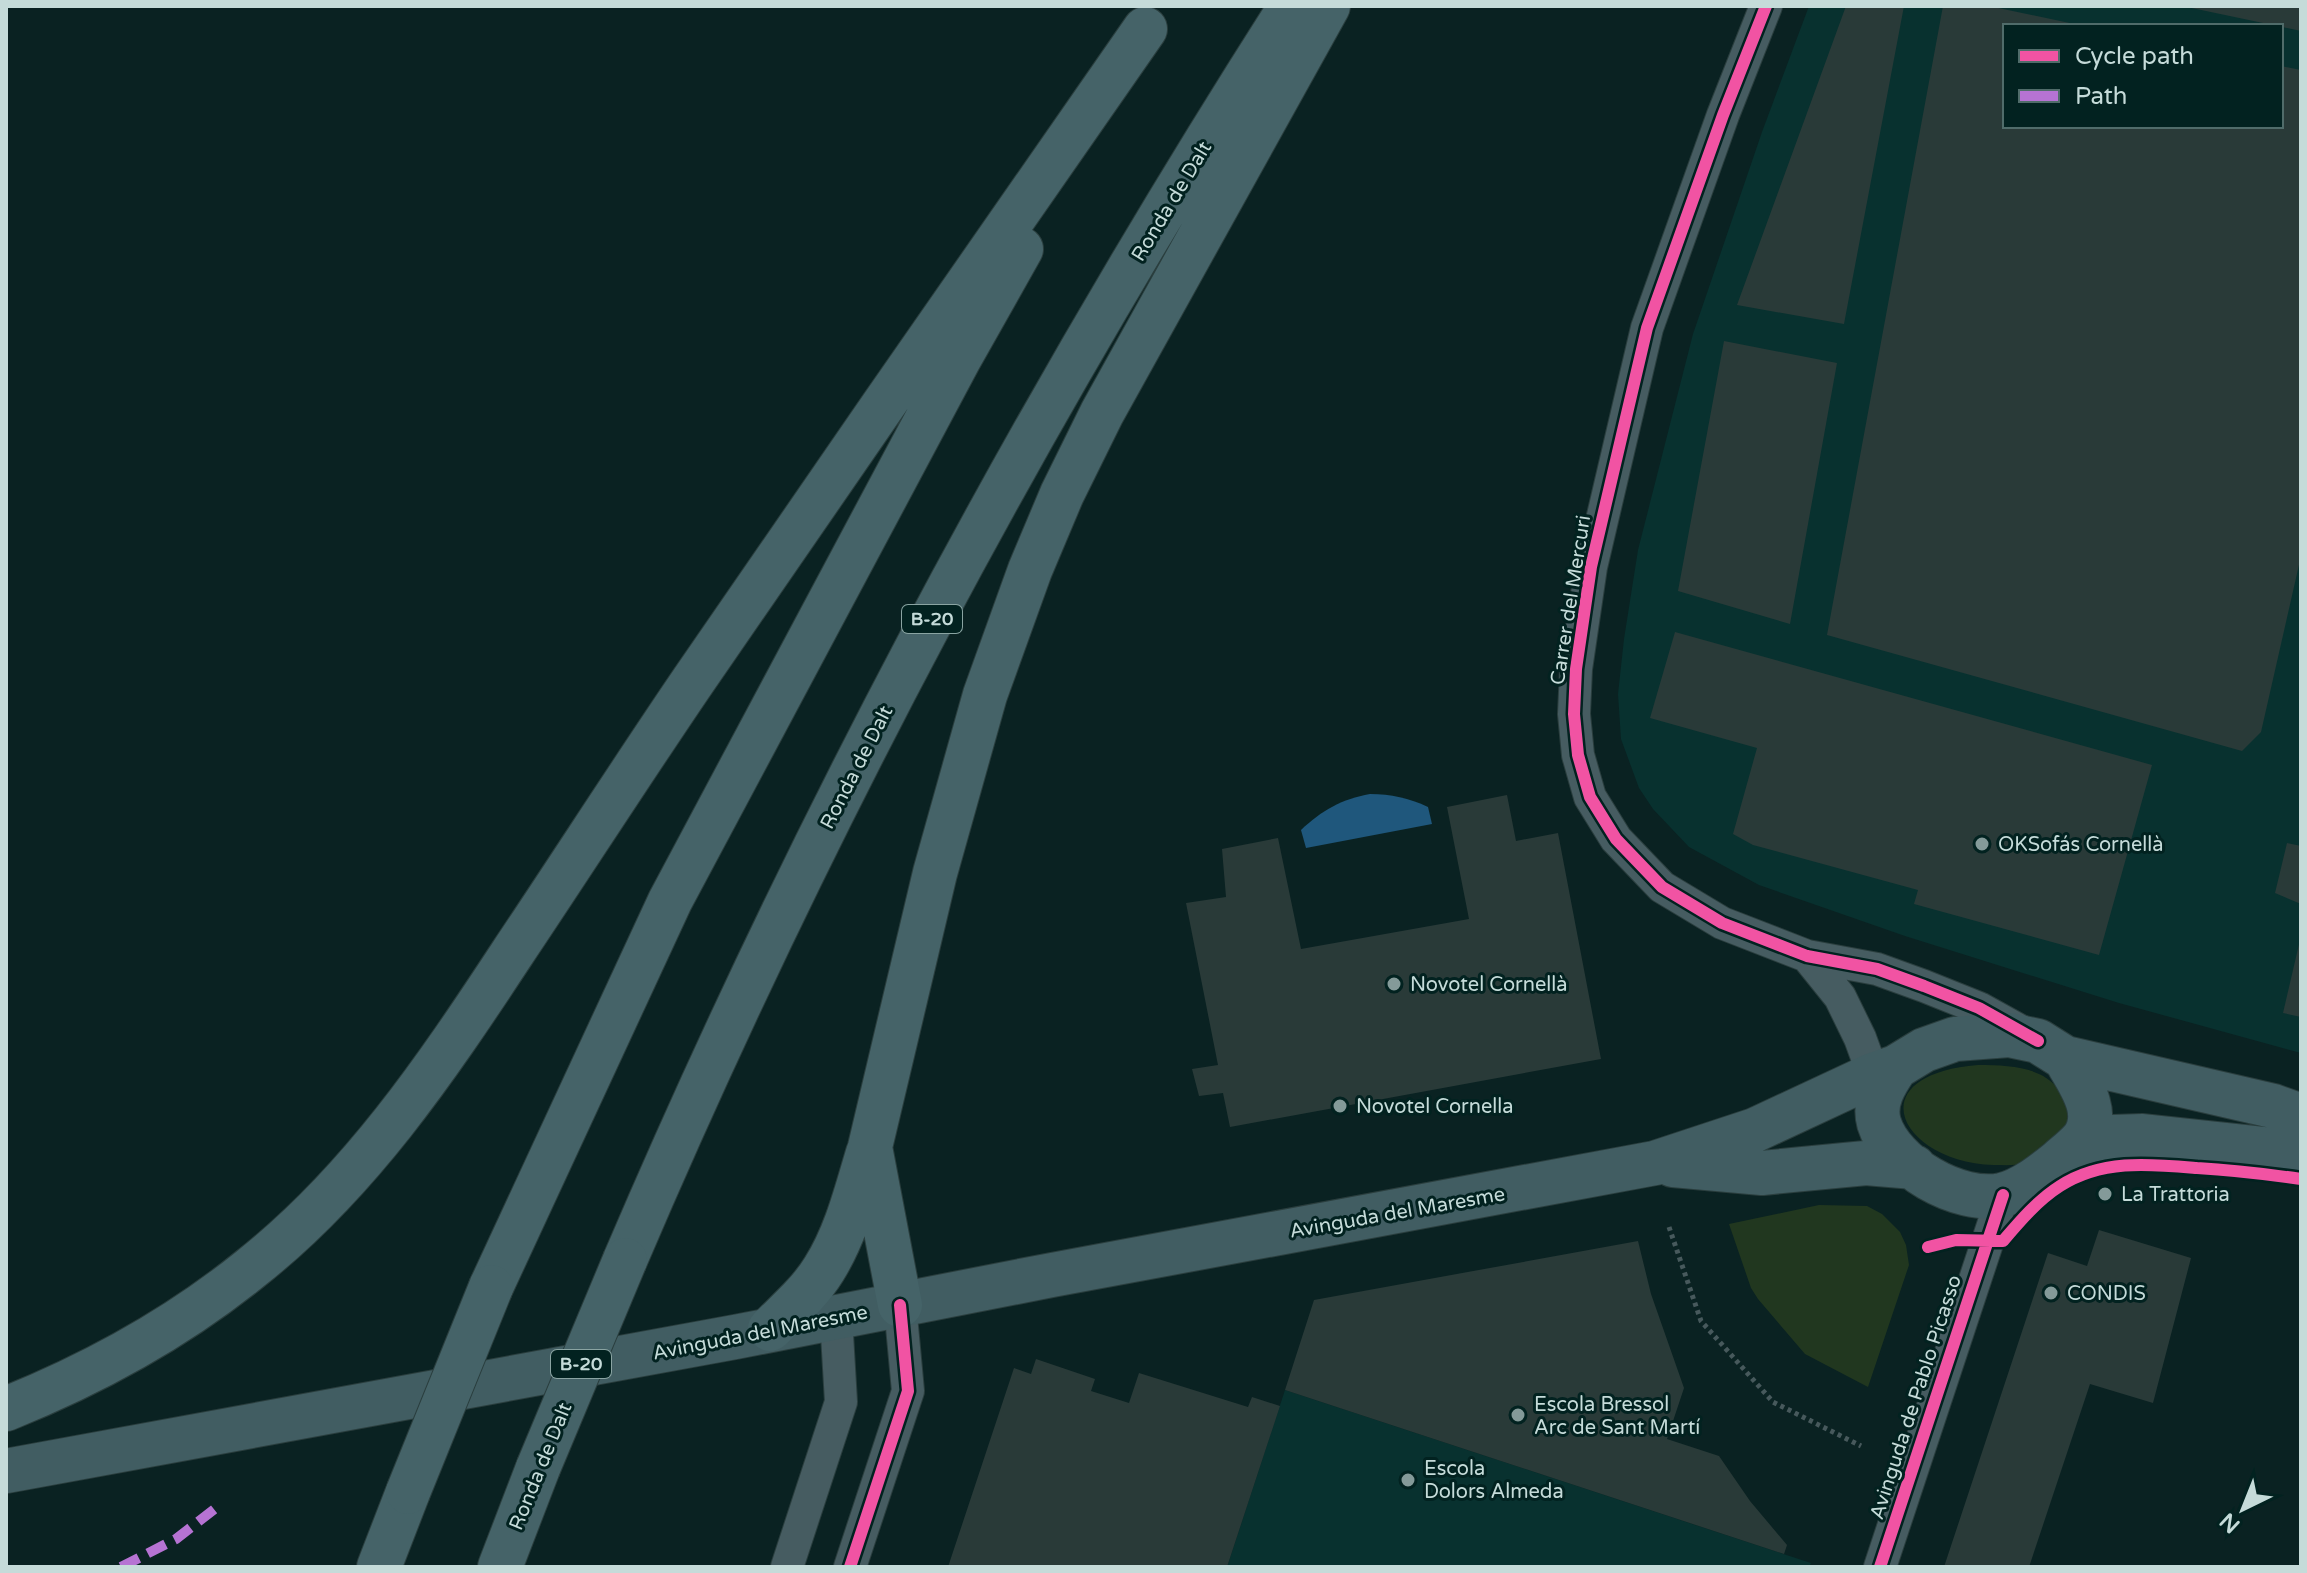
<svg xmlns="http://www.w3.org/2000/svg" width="2307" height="1573" viewBox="0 0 2307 1573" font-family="'Varela Round',sans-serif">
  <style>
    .built { fill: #08312f; fill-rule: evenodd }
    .green { fill: #21371f }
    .water { fill: #1f577c }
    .building { fill: #293a38 }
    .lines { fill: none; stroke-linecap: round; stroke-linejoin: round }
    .minor-casing { stroke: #2a3e3e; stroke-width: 34 }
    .secondary-casing { stroke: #2a3e3e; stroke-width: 46 }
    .trunk-casing { stroke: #2a3e3e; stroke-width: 46 }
    .path { stroke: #47595c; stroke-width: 5; stroke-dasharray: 4 4; stroke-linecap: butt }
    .minor { stroke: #465c61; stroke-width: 32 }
    .secondary { stroke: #415d62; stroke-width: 44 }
    .trunk { stroke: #456368; stroke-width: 44 }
    .trunk-bridge-casing { stroke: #2a3e3e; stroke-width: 46; stroke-linecap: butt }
    .trunk-bridge { stroke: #456368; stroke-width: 44 }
    .quiet { stroke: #b673d3; stroke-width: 10; stroke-dasharray: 20 10; stroke-linecap: butt }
    .cycleway-casing { stroke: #022220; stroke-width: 17 }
    .cycleway { stroke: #f153a3; stroke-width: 12 }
    .poi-dot { fill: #849a99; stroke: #022220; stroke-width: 3 }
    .labels { text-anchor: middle; stroke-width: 6; stroke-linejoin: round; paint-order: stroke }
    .shield { fill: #022220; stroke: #8aa4a2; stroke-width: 2 }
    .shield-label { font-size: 18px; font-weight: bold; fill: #c5dbd9 }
    .street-label { font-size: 20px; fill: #c5dbd9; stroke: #022220 }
    .poi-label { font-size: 20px; fill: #c5dbd9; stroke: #022220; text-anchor: start }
  </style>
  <rect width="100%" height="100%" fill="#0a2222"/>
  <path class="built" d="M1809 6H2301V1053L2119 1003 1905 936 1759 885 1689 847 1653 809 1639 788 1621 739 1618 694 1624 639 1638 550 1693 334 1762 132ZM2005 26H2281V126H2005Z
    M1285 1390 1811 1563 1809 1567H1227Z"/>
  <path class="green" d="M1978 1065C2023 1065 2069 1070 2068 1126 2057 1136 2038 1158 2025 1163 2016 1166 2004 1165 1994 1165 1900 1162 1856 1075 1978 1065Z
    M1819 1205 1867 1206 1882 1214 1900 1232 1906 1245 1909 1265 1868 1387 1805 1354 1758 1299 1751 1288 1729 1224Z"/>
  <path class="water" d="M1370 794C1391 794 1409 798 1428 807L1432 824 1306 848 1301 830C1322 810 1342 799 1370 794Z"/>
  <path class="building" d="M1846 6H1904L1844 324 1737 305Z
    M1943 6H1989L2079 25 2005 26V126H2281V66L2301 70V556L2261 732 2242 751 1827 635Z
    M2187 6H2301V31L2187 7Z
    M1724 341 1837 363 1790 624 1678 591Z
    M1675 632 2152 765 2099 955 1914 904 1918 890 1753 845 1733 834 1757 748 1650 718Z
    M1507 795 1516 841 1558 833 1601 1059 1230 1127 1223 1093 1199 1096 1192 1069 1218 1065 1186 903 1226 897 1222 849 1278 838 1301 949 1469 919 1447 807Z
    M2287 843 2301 846V904L2275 893Z
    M2300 940H2301V1017L2283 1013Z
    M2099 1230 2191 1258 2153 1403 2090 1384 2029 1567H1944L2048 1253 2087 1266Z
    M1638 1241 1651 1294 1684 1388 1667 1439 1719 1456 1750 1501 1787 1545 1784 1554 1285 1390 1314 1300Z
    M1036 1359 1095 1379 1091 1391 1129 1403 1139 1373 1248 1407 1252 1397 1280 1406 1227 1567H948L1014 1368 1031 1374Z"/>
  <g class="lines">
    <g class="minor-casing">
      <path id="minor" d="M1766 6 1723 115 1647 328 1591 567 1576 669 1574 714 1578 755 1590 797 1616 839 1662 887 1722 923 1807 956 1877 969 1924 986 1979 1008 2026 1034
        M1807 956 1840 997 1860 1038 1880 1093
        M787 1567 841 1402 836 1317
        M850 1567 908 1391 900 1305
        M1880 1567 2003 1195"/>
    </g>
    <g class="secondary-casing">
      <path id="secondary" d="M1896 1067C1885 1083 1873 1102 1879 1123 1892 1166 1959 1204 2002 1195 2023 1190 2043 1174 2059 1161 2067 1154 2075 1148 2082 1140 2103 1114 2079 1082 2065 1058
        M2080 1143 2112 1137 2143 1136 2301 1153
        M1673 1165 1762 1173 1866 1163 1914 1167
        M6 1471 735 1337 1052 1275 1655 1163 1755 1130 1873 1075 1896 1067 1924 1050 1955 1039 2009 1035 2038 1041 2065 1058 2273 1106 2301 1116"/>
    </g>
    <g class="trunk-casing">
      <path id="trunk" d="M625 1260C811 824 1036 405 1291 6
        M491 1287 670 901 959 359 1021 249
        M900 1305 870 1147 935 873 985 695 1030 570 1062 494 1102 413 1328 6
        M770 1329C789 1310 810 1292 824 1269 846 1234 856 1193 868 1153
        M6 1409C93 1374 177 1328 250 1269 359 1183 436 1069 511 955 572 864 631 772 693 681 843 463 993 246 1145 29
        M379 1567 408 1492
        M500 1567 538 1468"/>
    </g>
    <path class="path" d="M1669 1227 1701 1321 1773 1402 1861 1446"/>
    <use href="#minor" class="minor"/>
    <use href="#secondary" class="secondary"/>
    <use href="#trunk" class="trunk"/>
    <g class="trunk-bridge-casing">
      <path id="trunk-bridge" d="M538 1468 625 1260
        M408 1492 491 1287"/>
    </g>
    <use href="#trunk-bridge" class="trunk-bridge"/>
    <path class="quiet" d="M121 1567 176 1539 221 1504"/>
    <g class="cycleway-casing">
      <path id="cycleway" d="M1766 6 1723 115 1647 328 1591 567 1576 669 1574 714 1578 755 1590 797 1616 839 1662 887 1722 923 1807 956 1877 969 1924 986 1979 1008 2038 1041
        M1928 1247 1956 1240 2003 1241C2020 1221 2038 1200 2060 1186 2102 1159 2150 1164 2197 1168 2232 1170 2266 1174 2301 1179
        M850 1567 908 1391 900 1305
        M1880 1567 2003 1195"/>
    </g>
    <use href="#cycleway" class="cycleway"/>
  </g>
  <g class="poi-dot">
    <circle cx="1982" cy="844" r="8"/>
    <circle cx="1394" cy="984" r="8"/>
    <circle cx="1340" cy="1106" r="8"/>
    <circle cx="2105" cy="1194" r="8"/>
    <circle cx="2051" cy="1293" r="8"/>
    <circle cx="1518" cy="1415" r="8"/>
    <circle cx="1408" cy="1480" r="8"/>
  </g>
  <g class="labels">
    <g class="shield">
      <rect x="902" y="605" width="60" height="28" rx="6"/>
      <rect x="551" y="1350" width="60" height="28" rx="6"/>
    </g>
    <g class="shield-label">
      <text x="932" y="625">B-20</text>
      <text x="581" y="1370">B-20</text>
    </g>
    <g class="street-label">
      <text transform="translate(1171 201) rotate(-59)" y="7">Ronda de Dalt</text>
      <text transform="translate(1570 600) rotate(-81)" y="7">Carrer del Mercuri</text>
      <text transform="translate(856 767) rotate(-63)" y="7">Ronda de Dalt</text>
      <text transform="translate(1397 1212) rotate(-10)" y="7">Avinguda del Maresme</text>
      <text transform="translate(760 1332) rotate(-11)" y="7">Avinguda del Maresme</text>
      <text transform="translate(1915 1397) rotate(-72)" y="7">Avinguda de Pablo Picasso</text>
      <text transform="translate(540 1466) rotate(-68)" y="7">Ronda de Dalt</text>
    </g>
    <g class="poi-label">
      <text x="1998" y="851">OKSofás Cornellà</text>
      <text x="1410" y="991">Novotel Cornellà</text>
      <text x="1356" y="1113">Novotel Cornella</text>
      <text x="2121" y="1201">La Trattoria</text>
      <text x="2067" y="1300">CONDIS</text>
      <text x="1534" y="1411">Escola Bressol<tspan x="1534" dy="23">Arc de Sant Martí</tspan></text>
      <text x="1424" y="1475">Escola<tspan x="1424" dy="23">Dolors Almeda</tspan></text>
    </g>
  </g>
  <rect width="2307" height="1573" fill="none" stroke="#c5dbd9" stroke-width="16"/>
  <rect x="2003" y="24" width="280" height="104" fill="#022220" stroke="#506c6a" stroke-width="2"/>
  <rect x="2019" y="50" width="40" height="12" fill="#f153a3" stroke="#506c6a" stroke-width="2"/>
  <text x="2075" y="64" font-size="24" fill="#c5dbd9">Cycle path</text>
  <rect x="2019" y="90" width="40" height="12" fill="#b673d3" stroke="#506c6a" stroke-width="2"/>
  <text x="2075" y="104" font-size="24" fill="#c5dbd9">Path</text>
  <g transform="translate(2243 1509) rotate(223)" stroke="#022220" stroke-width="6" paint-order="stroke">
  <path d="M0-6L14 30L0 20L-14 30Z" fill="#c5dbd9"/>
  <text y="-12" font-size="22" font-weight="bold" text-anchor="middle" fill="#c5dbd9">N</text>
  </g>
</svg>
